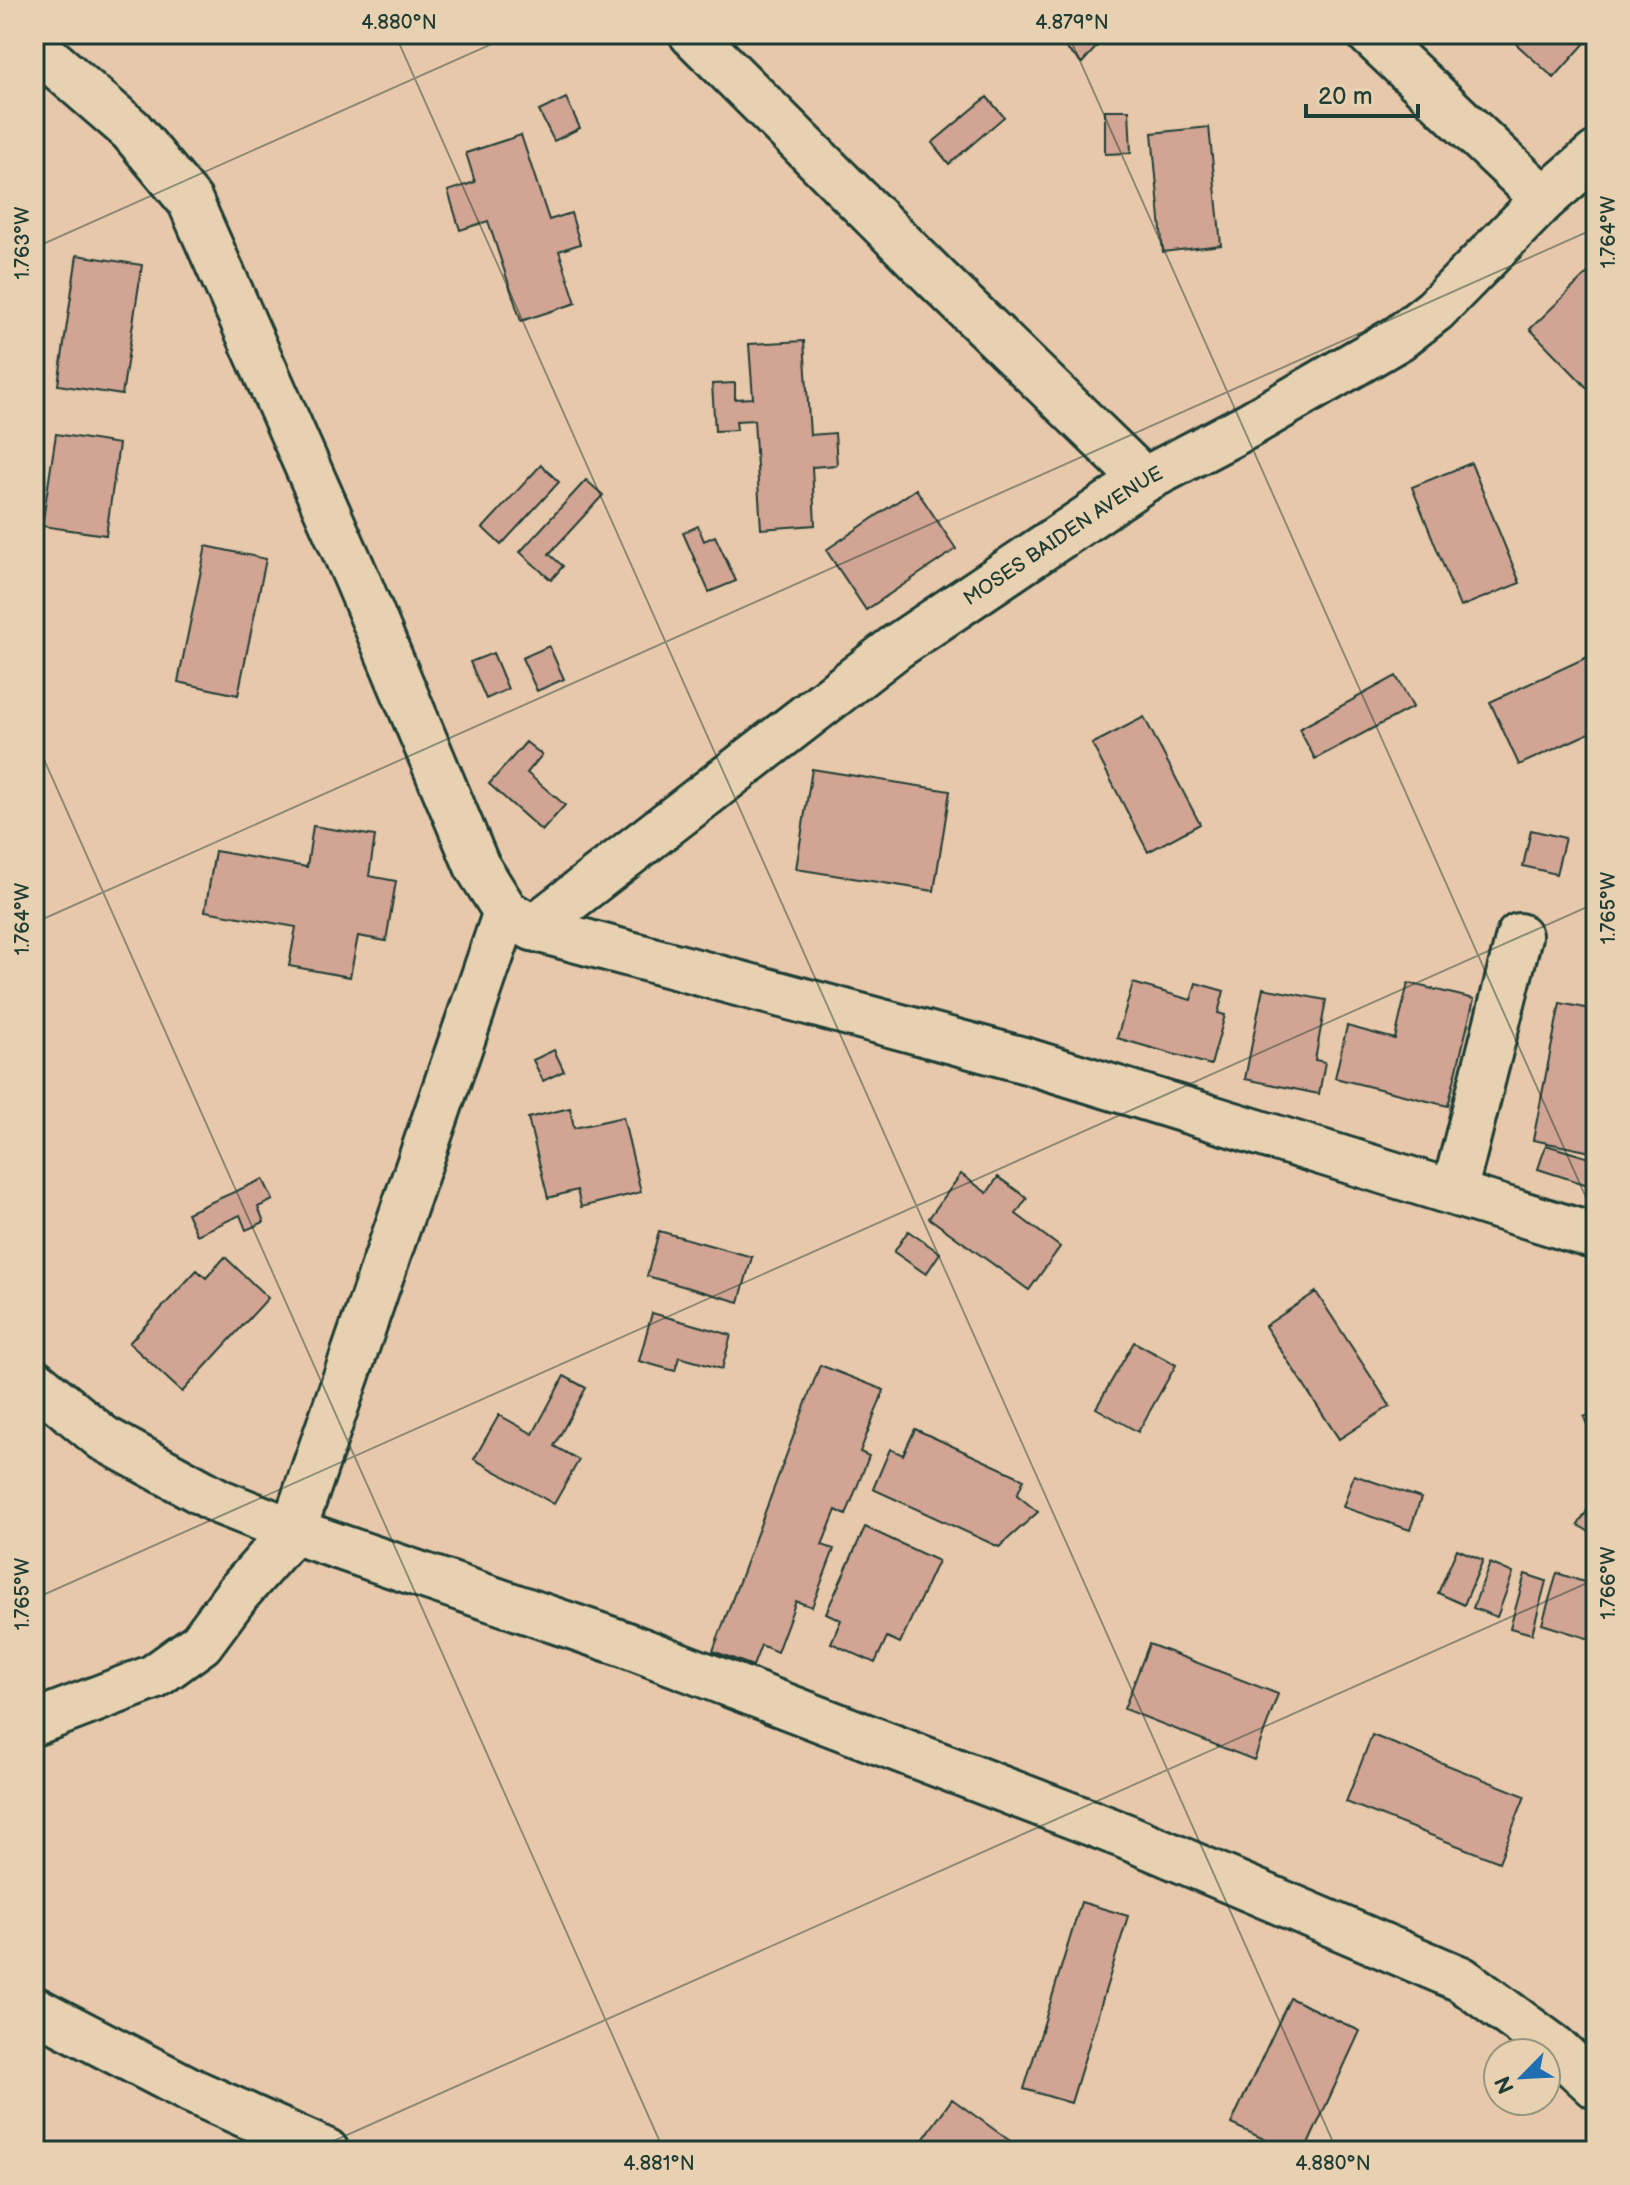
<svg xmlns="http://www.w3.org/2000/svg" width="1630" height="2185" viewBox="0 0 1630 2185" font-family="'Balsamiq Sans',sans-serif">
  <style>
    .building { fill: #d2a493; stroke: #1f3d34; stroke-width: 2 }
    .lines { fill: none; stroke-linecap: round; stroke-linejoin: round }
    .minor-casing { stroke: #1f3d34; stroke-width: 50 }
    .minor { stroke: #e7d1b0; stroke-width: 44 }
    .ticks { fill: none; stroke: #1f3d34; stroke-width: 2; stroke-opacity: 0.45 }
    .labels { text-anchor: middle; stroke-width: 8; stroke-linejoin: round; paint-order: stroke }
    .street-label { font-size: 20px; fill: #1f3d34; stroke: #e7d1b0 }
    .neatline { fill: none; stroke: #1f3d34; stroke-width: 3 }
    .ticks-label { font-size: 20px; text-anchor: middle; fill: #1f3d34 }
  </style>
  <rect width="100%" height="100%" fill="#e8c8ab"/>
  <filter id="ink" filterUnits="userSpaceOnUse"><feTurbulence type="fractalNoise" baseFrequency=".0125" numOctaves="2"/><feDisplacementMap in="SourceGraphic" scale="16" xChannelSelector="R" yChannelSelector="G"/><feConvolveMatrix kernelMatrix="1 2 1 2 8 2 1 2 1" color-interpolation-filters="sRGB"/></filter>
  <g filter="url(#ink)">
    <path class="building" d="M1050 34H1108L1082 63Z
      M1505 34H1593L1554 78Z
      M987 97 1004 117 949 164 932 143Z
      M566 98 580 128 554 141 539 111Z
      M1105 110H1129L1131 153 1105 154Z
      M1209 127 1221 245 1163 252 1152 133Z
      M521 135 549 220 571 213 580 244 559 251 576 303 521 321 488 221 460 230 448 191 475 182 466 153Z
      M77 255 142 265 122 395 58 385Z
      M1596 265V397L1530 329Z
      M804 341 810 435 835 433 837 465 812 467 815 525 761 529 754 420 736 421 737 430 715 431 712 384 735 383V399L753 398 749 344Z
      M56 434 119 444 106 535 42 526Z
      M1471 463 1520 583 1460 607 1412 487Z
      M541 465 559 482 501 545 483 528Z
      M586 480 603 495 549 554 563 566 551 580 520 552Z
      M916 489 956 549 866 610 826 550Z
      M698 526 704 541 715 536 736 581 709 592 683 533Z
      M206 546 266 559 238 695 178 682Z
      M549 646 564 679 537 691 522 658Z
      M493 653 508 689 486 699 470 662Z
      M1596 653V730L1519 765 1490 702Z
      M1396 676 1413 707 1315 759 1299 729Z
      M1144 717 1200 824 1148 852 1092 744Z
      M526 742 542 755 527 773 565 805 542 831 489 784Z
      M812 769 950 791 934 891 796 869Z
      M313 826 375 836 369 876 396 881 386 941 358 936 350 977 289 966 296 927 205 911 215 851 307 867Z
      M1531 830 1565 838 1556 874 1523 866Z
      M1133 983 1191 1000 1196 983 1224 991 1218 1013 1225 1015 1211 1065 1117 1038Z
      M1408 983 1474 999 1448 1106 1335 1078 1347 1026 1395 1039Z
      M1263 988 1326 1000 1315 1060 1325 1062 1319 1094 1245 1079Z
      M1560 1003 1596 1010V1153L1533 1140Z
      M554 1050 564 1071 543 1081 533 1060Z
      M570 1108 574 1128 623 1117 641 1192 581 1207 577 1190 548 1198 528 1118Z
      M1546 1145 1596 1160 1591 1186 1538 1169Z
      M961 1174 987 1193 998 1177 1027 1198 1016 1214 1060 1247 1029 1290 929 1218Z
      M263 1179 273 1200 258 1207 264 1222 246 1230 240 1215 197 1235 187 1213Z
      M659 1231 752 1257 739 1302 647 1276Z
      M908 1231 940 1253 926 1274 894 1252Z
      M225 1257 268 1298 182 1392 129 1343 197 1270 206 1278Z
      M1316 1292 1390 1406 1339 1439 1265 1326Z
      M652 1313 731 1335 722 1369 679 1357 675 1371 639 1361Z
      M1134 1342 1176 1365 1138 1432 1096 1408Z
      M820 1365 884 1390 860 1452 869 1456 846 1515 836 1510 822 1545 834 1549 812 1607 796 1601 777 1652 761 1645 753 1666 713 1651Z
      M564 1376 586 1388 554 1446 579 1460 554 1504 474 1459 499 1415 533 1434Z
      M1596 1412V1446L1584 1417Z
      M915 1429 1024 1479 1017 1495 1038 1512 999 1547 873 1489 890 1449 903 1455Z
      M1354 1475 1421 1498 1410 1530 1343 1507Z
      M1594 1500 1596 1501V1536L1578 1525Z
      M865 1527 938 1561 900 1643 887 1637 875 1663 831 1643 841 1620 826 1613Z
      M1457 1549 1483 1560 1464 1605 1438 1593Z
      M1490 1563 1513 1573 1497 1617 1473 1608Z
      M1557 1573 1596 1586V1641L1542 1624Z
      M1525 1574 1546 1581 1532 1634 1510 1628Z
      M1149 1644 1278 1694 1254 1760 1124 1709Z
      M1372 1735 1525 1796 1499 1862 1346 1802Z
      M1081 1902 1128 1916 1071 2103 1024 2089Z
      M1290 1998 1360 2031 1305 2151H1290L1231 2124Z
      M952 2099 1024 2151H915Z"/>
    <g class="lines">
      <g class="minor-casing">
        <g id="minor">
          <path d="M692 34 938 280 1144 480"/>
          <path d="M1370 34 1544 199"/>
          <path d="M34 46 131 130 190 201 357 579 477 866 506 912 533 928 1027 1061 1596 1237"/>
          <path id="s1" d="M533 928 896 647 1144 480 1247 426 1399 338 1435 310 1544 199 1596 154"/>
          <path d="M1454 1192 1519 936"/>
          <path d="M34 1381 103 1438 220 1502 293 1531 624 1644 1125 1836 1461 1979 1555 2048 1596 2086"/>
          <path d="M34 1723 154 1677 201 1643 238 1593 293 1531 506 912"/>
          <path d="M34 2009 192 2091 326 2151"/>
        </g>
      </g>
      <use href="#minor" class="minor"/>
    </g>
  </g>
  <path class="ticks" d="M395 34 1337 2151M1068 34 1596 1220M34 248 514 34M34 737 664 2151M34 923 1596 228M34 1599 1596 903M311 2151 1596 1579"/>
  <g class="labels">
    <g class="street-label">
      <text dy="7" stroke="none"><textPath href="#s1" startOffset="660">MOSES BAIDEN AVENUE</textPath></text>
    </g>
  </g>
  <rect width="1630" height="2185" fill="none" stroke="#e7d1b0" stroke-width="88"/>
  <g transform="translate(1522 2077) rotate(246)"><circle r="38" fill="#e7d1b0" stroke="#97967e" stroke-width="2"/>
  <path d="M0-6L14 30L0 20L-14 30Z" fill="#1f6fb2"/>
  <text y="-12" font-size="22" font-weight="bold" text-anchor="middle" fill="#1f3d34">N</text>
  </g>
  <path d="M1306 104v12h112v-12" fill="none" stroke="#1f3d34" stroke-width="4"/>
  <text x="1318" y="104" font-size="24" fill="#1f3d34" stroke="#e7d1b0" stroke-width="6" paint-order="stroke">20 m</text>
  <rect x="44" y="44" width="1542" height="2097" class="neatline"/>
  <g class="ticks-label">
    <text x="399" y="29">4.880°N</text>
    <text x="1072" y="29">4.879°N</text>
    <text transform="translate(1608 232) rotate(-90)" y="7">1.764°W</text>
    <text transform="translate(22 243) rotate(-90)" y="7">1.763°W</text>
    <text transform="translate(1608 908) rotate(-90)" y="7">1.765°W</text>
    <text transform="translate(22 919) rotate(-90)" y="7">1.764°W</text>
    <text transform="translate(1608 1583) rotate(-90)" y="7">1.766°W</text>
    <text transform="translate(22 1594) rotate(-90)" y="7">1.765°W</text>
    <text x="659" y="2170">4.881°N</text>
    <text x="1333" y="2170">4.880°N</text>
  </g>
</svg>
